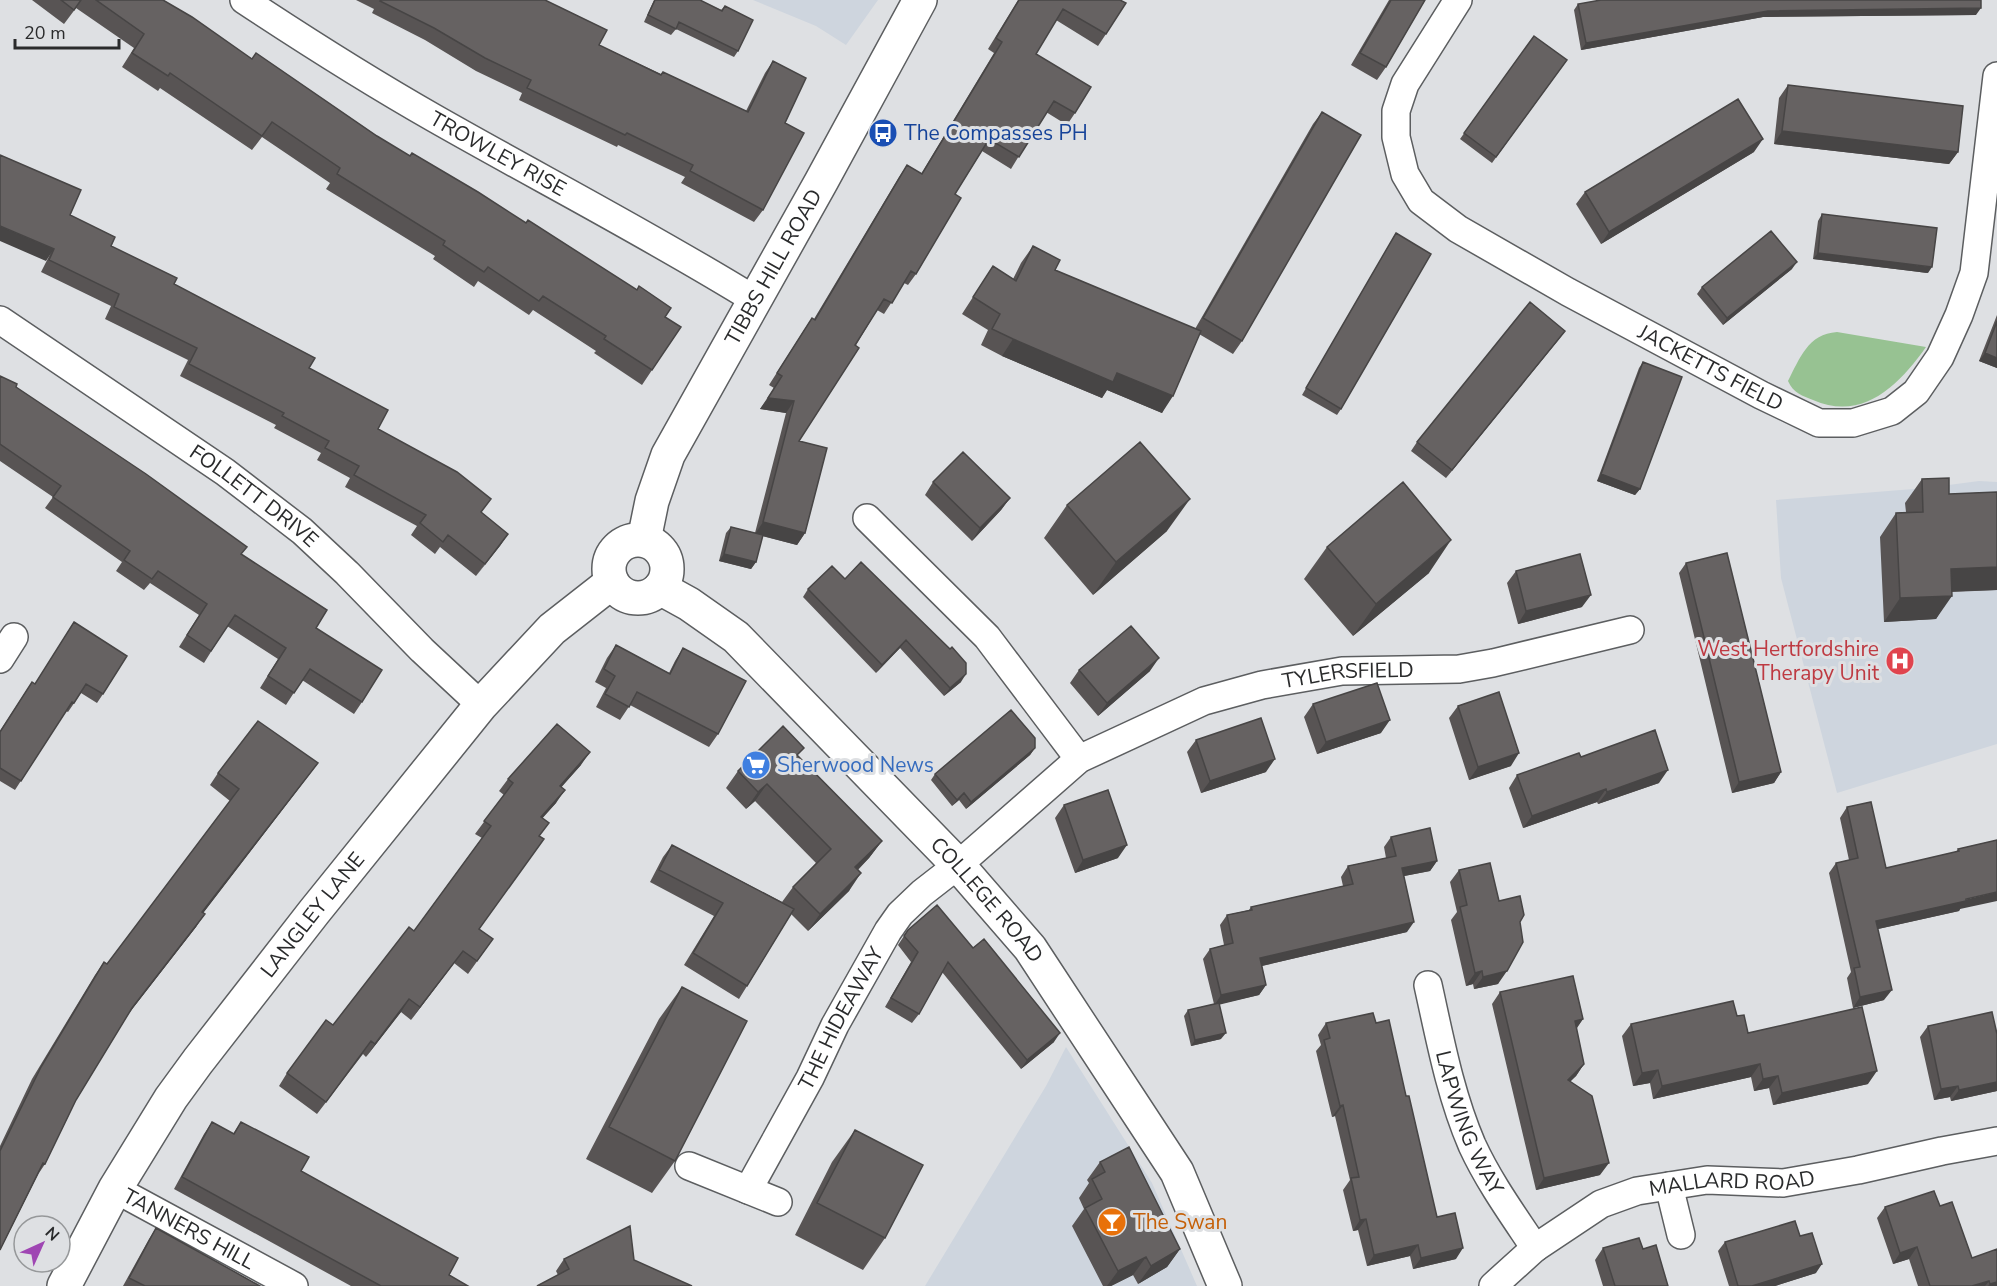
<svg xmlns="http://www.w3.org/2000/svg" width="1997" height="1286" viewBox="0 0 1997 1286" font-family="'Nunito Sans',sans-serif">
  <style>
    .built { fill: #ced5de }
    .green { fill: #97c292 }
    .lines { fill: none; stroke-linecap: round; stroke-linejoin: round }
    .minor-casing { stroke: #5c5e60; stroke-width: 30 }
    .tertiary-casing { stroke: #5c5e60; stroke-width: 36 }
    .minor { stroke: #fff; stroke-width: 27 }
    .tertiary { stroke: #fff; stroke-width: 33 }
    .wall { fill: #585454 }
    .shaded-wall { fill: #474545 }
    .building { fill: #666262; stroke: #474545; stroke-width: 1.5 }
    .labels { text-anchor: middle; stroke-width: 6; stroke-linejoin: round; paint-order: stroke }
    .transit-label { font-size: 21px; fill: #164399; stroke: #dee0e3; text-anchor: start }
    .street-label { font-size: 21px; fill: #2a2b2c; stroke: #dee0e3 }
    .health-label { font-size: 21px; fill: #be3a42; stroke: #dee0e3; text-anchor: end }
    .shop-label { font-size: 21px; fill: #366cbe; stroke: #dee0e3; text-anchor: start }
    .food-label { font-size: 21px; fill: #c56008; stroke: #dee0e3; text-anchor: start }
  </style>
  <rect width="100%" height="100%" fill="#dee0e3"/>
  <path class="built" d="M753 0H878L846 45 816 26Z
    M1979 481 1997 482V744L1837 793 1781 578 1776 500 1926 488Z
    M1066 1047 1152 1183 1197 1286H925L1046 1086Z"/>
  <path class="green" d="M1837 332 1926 347C1899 385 1863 422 1813 400 1803 396 1793 393 1788 381 1800 358 1808 334 1837 332Z"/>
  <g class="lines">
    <g class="minor-casing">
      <g id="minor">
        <path id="s1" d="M244 0C306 41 369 81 434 118 541 179 650 235 755 300"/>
        <path id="s2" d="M1458 0 1405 84 1396 111V137L1405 174 1421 201 1458 229 1568 292 1761 395 1819 423H1853L1892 411 1916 392 1940 357 1959 315 1974 273 1997 76"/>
        <path id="s3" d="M0 320 225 472 302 531 347 573 422 650 481 705"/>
        <path d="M867 518 987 637 1079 759"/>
        <path d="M0 659 14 637"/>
        <path id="s4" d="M1428 985C1440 1039 1450 1094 1472 1145 1489 1182 1513 1215 1535 1248"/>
        <path d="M689 1166 778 1202"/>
        <path d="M1669 1186 1681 1235"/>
        <path id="s5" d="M115 1189 294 1286"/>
        <path id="s6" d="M748 1190 810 1078 835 1025 888 931 900 914 922 893 958 865 1079 759 1204 701 1262 685 1342 671 1459 669 1493 663 1630 630"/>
        <path id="s7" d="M1493 1286 1535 1248 1601 1204 1637 1191 1707 1180 1783 1183 1858 1170 1942 1151 1997 1141"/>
      </g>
    </g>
    <g class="tertiary-casing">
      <g id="tertiary">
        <path id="s8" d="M644 540 652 501 668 455 821 182 920 0"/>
        <circle cx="638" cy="569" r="29"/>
        <path id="s9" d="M660 588 689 604 736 637 958 865 1030 948 1177 1172 1225 1286"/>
        <path id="s10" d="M64 1286 115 1189 171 1098 198 1061 314 912 481 705 552 629 612 582"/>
      </g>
    </g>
    <use href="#minor" class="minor"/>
    <use href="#tertiary" class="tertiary"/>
  </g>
  <path class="wall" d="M32 0H163L252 59 665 317 652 370 642 385 594 353 596 351 533 310 529 315 478 281 474 287 433 259 435 256 326 189 330 183 262 137 252 150 160 88 158 91 122 67 134 48 76 8 64 24Z
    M356 0H545L599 45 661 74 663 72 746 111 765 73 773 61 785 123 763 210 754 222 681 183 685 177 618 145 617 147 519 100 522 93 476 71 425 40 372 13 374 9Z
    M654 0H700L721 10 725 6 738 51 734 57 676 29 671 35 644 22Z
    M1018 0H1120L1106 34 1098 46 1056 20 1036 54 1075 113 1067 125 1046 112 1011 169 982 151 955 194 916 274 908 285 904 283 884 314 877 310 799 441 805 533 797 545 762 536 756 562 751 569 719 561 726 533 731 527 755 533 786 413 760 409 774 388 769 385 804 330 812 318 814 319 899 177 907 165 921 174 994 53 988 49Z
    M1389 0H1425L1386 67 1377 80 1351 65Z
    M1578 4 1976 15 1763 17 1581 50 1574 10Z
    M1534 36 1567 60 1492 163 1460 139Z
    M1788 85 1958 152 1949 164 1774 144 1779 98Z
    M1322 112 1242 341 1233 354 1199 334 1162 413 1107 390 1102 398 1002 356 981 345 988 330 962 314 993 266 1013 279 1021 263 1033 246 1055 270 1195 329 1313 124Z
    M1754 152 1601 244 1576 204 1585 192Z
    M1822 214 1928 273 1813 259 1818 221Z
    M70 215 111 246 309 368 378 429 508 534 476 576 440 547 435 554 411 535 417 526 345 487 350 478 317 460 321 453 274 428 276 425 180 376 188 360 105 319 111 306 41 272Z
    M1396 233 1341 409 1337 415 1302 395Z
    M1792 269 1723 325 1697 294 1702 287Z
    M1997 315V368L1979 361Z
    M1559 339 1446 478 1411 451 1417 442Z
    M1643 362 1640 489 1635 495 1597 481 1639 368Z
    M0 376 16 387 241 554 316 628 362 702 354 714 302 680 286 705 260 688 278 659 227 626 204 663 179 647 199 615 150 583 144 590 116 571 122 562 45 508 53 497 0 461Z
    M1922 479 1949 494 1997 492V590L1952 592 1936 619 1884 622 1880 537 1896 513 1906 512 1905 503Z
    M933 482 1010 498 1001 510 972 541 925 495Z
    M1067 505 1167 531 1093 595 1044 538Z
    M1327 547 1429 573 1353 636 1304 579Z
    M1686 563 1781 772 1774 783 1732 793 1679 573Z
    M1516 571 1582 607 1518 624 1507 583Z
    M845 579 961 682 944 696 900 648 876 673 803 597 808 589Z
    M74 622 103 694 97 703 81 693 68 712 66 711 15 790 0 781V731L32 682 35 684Z
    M616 645 669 673 675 661 683 648 718 734 709 747 630 705 620 720 596 707 606 688 595 682 607 658Z
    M1079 670 1150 671 1098 716 1070 683Z
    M1313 704 1381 733 1317 754 1304 717Z
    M1458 706 1511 766 1469 780 1449 718Z
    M1196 740 1266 772 1201 793 1187 752Z
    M1035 748 1030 755 966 809 959 800 952 806 931 780 935 774Z
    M798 756 882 841 869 858 858 870 849 891 808 931 791 914 747 986 739 999 684 965 714 916 650 882 663 857 672 845 782 902 793 887 816 863 755 801 746 809 726 788 738 771Z
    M1581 757 1659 783 1598 804 1597 802 1523 828 1509 788 1517 775Z
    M318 763 203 913 196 927 128 1014 76 1100 45 1164 39 1173 0 1250V1146L32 1079 95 975 104 962 107 964 230 801 210 785 218 773Z
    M581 765 561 787 556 803 542 818 540 836 479 929 493 939 468 974 454 963 411 1020 401 1012 366 1057 363 1054 317 1114 279 1086 287 1073 333 1025 414 931 482 838 475 834 504 795 499 791 508 779Z
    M1064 805 1118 858 1075 873 1055 818Z
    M1847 807 1886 868 1956 852 1958 849 1997 840 1959 911 1878 929 1884 1000 1853 1008 1847 978 1851 972 1829 873 1836 863 1849 860 1840 818Z
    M1391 837 1437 861 1430 871 1404 876 1407 932 1262 966 1266 985 1259 995 1219 1004 1221 1039 1191 1046 1184 1016 1188 1010 1214 1004 1203 959 1210 949 1224 945 1220 925 1227 915 1249 910 1251 907 1343 886 1341 877 1348 866 1386 858 1384 847Z
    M1459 870 1499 901 1520 922 1498 984 1474 989 1473 984 1466 986 1451 920 1457 912 1450 882Z
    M908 930 973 948 1054 1042 1021 1069 942 972 919 1014 912 1023 885 1007 911 962 898 945Z
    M682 987 675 1161 652 1193 586 1159 659 1019Z
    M1500 992 1583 1019 1576 1028 1584 1064 1576 1076 1570 1081 1600 1175 1536 1190 1492 1004Z
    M1737 1016 1748 1033 1868 1084 1773 1105 1769 1088 1754 1091 1751 1077 1653 1099 1650 1083 1633 1086 1622 1036 1631 1024Z
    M1326 1023H1376L1406 1096 1437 1217 1456 1259 1413 1269 1410 1256 1367 1266 1358 1230 1353 1231 1343 1190 1350 1180 1335 1116 1332 1117 1316 1051 1321 1045 1318 1035Z
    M1928 1026 1997 1091 1951 1101 1950 1097 1934 1100 1920 1037Z
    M212 1122 233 1134 241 1122 301 1171 449 1275 468 1286H351L174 1189 204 1134Z
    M855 1130 885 1238 863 1270 795 1235 832 1162Z
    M1100 1162 1180 1249 1167 1267 1138 1284 1133 1275 1111 1286H1103L1072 1226 1084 1209 1079 1198 1089 1183 1087 1180Z
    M1940 1206 1972 1258 1997 1286H1918L1909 1259 1893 1264 1877 1218 1885 1207Z
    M156 1228 260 1286H123L149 1239Z
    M1800 1236 1816 1273 1775 1286H1729L1718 1251 1725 1242Z
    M1603 1248 1643 1249 1668 1286H1603L1595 1260Z
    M564 1259 634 1260 558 1275 556 1271Z"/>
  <path class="shaded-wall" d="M1981 8 1976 15 1763 17 1581 50 1586 43 1768 11Z
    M1782 131 1958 152 1949 164 1774 144Z
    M1763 139 1754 152 1601 244 1609 232Z
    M0 226 54 249 46 261 0 241Z
    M1818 253 1932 267 1928 273 1813 259Z
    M1797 262 1792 269 1723 325 1727 318Z
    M1565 331 1559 339 1446 478 1452 470Z
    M1013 339 1117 373 1173 396 1162 413 1107 390 1102 398 1002 356Z
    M1985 353 1997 358V368L1979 361Z
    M768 398 794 401 786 413 760 409Z
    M1601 474 1640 489 1635 495 1597 481Z
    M1010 498 1001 510 972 541 980 528Z
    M1190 499 1167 531 1093 595 1116 562Z
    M763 522 805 533 797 545 755 534Z
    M508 534 500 546 476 576 485 564Z
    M1451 540 1429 573 1353 636 1376 604Z
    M724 554 756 562 751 569 719 561Z
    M1997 567V590L1935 592 1951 569Z
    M1591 595 1582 607 1518 624 1526 611Z
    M1952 596 1936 619 1884 622 1900 598Z
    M906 640 900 648 876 673 882 665Z
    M1159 658 1150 671 1098 716 1107 703Z
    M966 674 961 682 944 696 950 688Z
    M1390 720 1381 733 1317 754 1326 742Z
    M1035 748 1030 755 966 809 971 802Z
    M590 752 581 765 551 799 560 786Z
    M1519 753 1511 766 1469 780 1478 767Z
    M1275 759 1266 772 1201 793 1210 781Z
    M318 763 309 775 194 925 202 912Z
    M1668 770 1659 783 1598 804 1607 792Z
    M1781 772 1774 783 1732 793 1739 782Z
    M767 784 755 801 746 809 758 792Z
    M1606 789 1597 802 1523 828 1532 816Z
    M565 790 556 803 532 830 541 817Z
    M964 793 959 800 952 806 957 800Z
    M882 841 869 858 843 884 855 867Z
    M1127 845 1118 858 1075 873 1083 860Z
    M1437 861 1430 871 1394 878 1402 868Z
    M861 873 849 891 808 931 820 914Z
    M1997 892V901L1960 909 1959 911 1869 931 1876 921Z
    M205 914 196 927 123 1021 132 1008Z
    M1414 922 1407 932 1253 968 1260 958Z
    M463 951 454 963 411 1020 420 1007Z
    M1482 971 1473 984 1466 986 1475 973Z
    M1507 971 1498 984 1474 989 1483 977Z
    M1266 985 1259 995 1214 1006 1221 995Z
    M1892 990 1884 1000 1853 1008 1860 997Z
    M409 999 401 1012 366 1057 375 1044Z
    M1583 1019 1575 1031V1021Z
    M1060 1033 1054 1042 1021 1069 1027 1060Z
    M1226 1033 1221 1039 1191 1046 1195 1040Z
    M1584 1064 1576 1076 1560 1092 1568 1080Z
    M1760 1064 1751 1077 1653 1099 1662 1086Z
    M1658 1070 1650 1083 1633 1086 1642 1073Z
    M1877 1071 1868 1084 1773 1105 1782 1093Z
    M1778 1076 1769 1088 1754 1091 1763 1079Z
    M1997 1082V1091L1951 1101 1959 1090Z
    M1958 1086 1950 1097 1934 1100 1941 1089Z
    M1343 1105 1335 1116 1332 1117 1340 1106Z
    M1609 1163 1600 1175 1536 1190 1544 1178Z
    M1366 1219 1358 1230 1353 1231 1360 1220Z
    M1418 1245 1410 1256 1367 1266 1374 1255Z
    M1917 1247 1909 1259 1893 1264 1900 1253Z
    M1463 1248 1456 1259 1413 1269 1421 1258Z
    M1180 1249 1167 1267 1138 1284 1151 1266Z
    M1146 1257 1133 1275 1111 1286H1107L1118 1271Z
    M1822 1264 1816 1273 1775 1286H1752Z
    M1989 1281 1985 1286H1972Z
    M1997 1282V1286H1988L1990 1284Z"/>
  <path class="building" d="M61 0H81L74 10Z
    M96 0H163L192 17 252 59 256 53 377 136 410 156 412 153 478 192 526 223 528 220 637 290 639 286 671 308 665 317 681 327 652 370 604 339 606 336 543 296 539 301 488 267 484 272 443 245 445 241 337 174 340 168 272 122 262 136 170 73 168 76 132 53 144 34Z
    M381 0H545L607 30 599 45 661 75 663 72 748 112 773 61 806 78 785 123 804 133 763 210 690 171 693 165 627 133 625 135 527 88 531 80 485 58 434 28 380 1Z
    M655 0H700L722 11 725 6 753 20 738 51 679 22 676 29 648 15Z
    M1019 0H1120L1126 3 1106 34 1063 9 1036 54 1091 87 1075 113 1054 101 1019 157 989 139 955 194 961 198 916 274 911 271 892 303 884 299 855 345 859 348 799 441 827 448 805 533 763 522 794 401 768 398 782 376 777 373 812 318 815 320 907 165 922 174 1002 42 996 38Z
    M1391 0H1425L1386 67 1360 53Z
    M1601 0H1981V8L1768 11 1586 43 1578 4Z
    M1534 36 1567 60 1496 157 1464 133Z
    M1788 85 1963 106 1958 152 1782 131Z
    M1738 99 1763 139 1609 232 1585 192Z
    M1322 112 1361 135 1242 341 1203 318Z
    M0 155 81 190 70 215 115 237 111 246 177 278 174 284 315 358 309 368 388 410 378 429 457 472 491 499 481 512 508 534 485 564 448 535 443 542 420 523 426 515 354 475 359 466 325 448 329 441 282 416 284 413 189 364 197 348 114 307 119 294 49 260 54 249 0 226Z
    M1822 214 1937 228 1932 267 1818 253Z
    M1771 231 1797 262 1727 318 1702 287Z
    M1396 233 1431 254 1341 409 1306 388Z
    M1033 246 1060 260 1055 270 1201 331 1173 396 1117 373 1113 382 1013 339 992 329 1000 314 973 297 993 266 1016 281Z
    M1530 302 1565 331 1452 470 1417 442Z
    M1997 321V358L1985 353Z
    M1643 362 1682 377 1640 489 1601 474Z
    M0 376 17 384 16 387 146 474 247 547 241 554 327 610 316 628 382 670 362 702 310 669 294 693 268 676 286 648 235 615 211 651 187 635 207 604 158 571 152 579 124 560 130 551 53 497 61 486 0 444Z
    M1140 442 1190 499 1116 562 1067 505Z
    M963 452 1010 498 980 528 933 482Z
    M1949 478V494L1997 492V567L1951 569 1952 596 1900 598 1896 513 1923 512 1922 479Z
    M1403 482 1451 540 1376 604 1327 547Z
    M731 527 763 535 756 562 724 554Z
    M1727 553 1781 772 1739 782 1686 563Z
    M1580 554 1591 595 1526 611 1516 571Z
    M861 562 950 649 952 647 966 663V674L950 688 906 640 882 665 808 589 832 566 845 579Z
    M74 622 127 656 103 694 86 684 74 703 72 702 21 781 0 768V732L32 682 35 684Z
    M1131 626 1159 658 1107 703 1079 670Z
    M616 645 670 674 683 648 746 681 718 734 637 692 629 707 605 694 615 676 604 669Z
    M1377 683 1390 720 1326 742 1313 704Z
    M1499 692 1519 753 1478 767 1458 706Z
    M1011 710 1035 738V748L971 802 964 793 957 800 935 774Z
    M1261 718 1275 759 1210 781 1196 740Z
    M258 721 318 763 202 912 205 914 132 1008 76 1100 45 1164 43 1163 0 1250V1151L41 1067 104 962 107 964 239 789 218 773Z
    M557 724 590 752 560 786 565 790 541 817 549 823 539 836 544 839 479 929 493 939 477 961 463 951 420 1007 409 999 375 1044 371 1041 326 1102 287 1073 326 1020 333 1025 409 927 414 931 491 826 484 821 513 783 508 779Z
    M783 726 804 748 797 755 882 841 855 867 861 873 820 914 793 887 831 849 767 784 758 792 738 771Z
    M1655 730 1668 770 1607 792 1606 789 1532 816 1517 775 1579 753 1581 757Z
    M1108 790 1127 845 1083 860 1064 805Z
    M1871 802 1886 868 1959 851 1958 849 1997 840V892L1966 899V901L1876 921 1892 990 1860 997 1854 968 1860 967 1836 863 1858 858 1847 807Z
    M1430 828 1437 861 1402 868 1414 922 1260 958 1266 985 1221 995 1210 949 1233 943 1227 915 1252 910 1251 907 1353 884 1348 866 1396 856 1391 837Z
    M672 845 794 909 747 986 693 953 723 903 659 870Z
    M1490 863 1499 901 1520 896 1524 915 1520 922 1523 942 1507 971 1483 977 1482 971 1475 973 1460 907 1467 905 1459 870Z
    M937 905 973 948 984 939 1060 1033 1027 1060 948 962 919 1014 891 998 918 952 904 936 908 930Z
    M1573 976 1583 1019 1575 1021 1584 1064 1568 1080 1592 1096 1609 1163 1544 1178 1500 992Z
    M682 987 747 1021 675 1161 609 1127Z
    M1733 1001 1737 1016 1744 1015 1748 1033 1862 1007 1877 1071 1782 1093 1778 1076 1763 1079 1760 1064 1662 1086 1658 1070 1642 1073 1631 1024Z
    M1219 1003 1226 1033 1195 1040 1188 1010Z
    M1992 1012 1997 1034V1082L1959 1090 1958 1086 1941 1089 1928 1026Z
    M1373 1013 1376 1023 1389 1020 1406 1096H1409L1437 1217 1455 1213 1463 1248 1421 1258 1418 1245 1374 1255 1366 1219 1360 1220 1351 1178 1359 1177 1343 1105 1340 1106 1324 1040 1330 1038 1326 1023Z
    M212 1122 234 1134 241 1122 309 1157 301 1171 458 1258 449 1275 468 1286H381L182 1177Z
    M855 1130 923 1165 885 1238 817 1203Z
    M1129 1147 1180 1249 1151 1266 1146 1257 1118 1271 1085 1208 1102 1199 1092 1179 1105 1172 1100 1162Z
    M1934 1191 1940 1206 1952 1202 1972 1258 1997 1249V1282L1990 1284 1989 1281 1972 1286H1930L1917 1247 1900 1253 1885 1207Z
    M1795 1221 1800 1236 1812 1233 1822 1264 1752 1286H1738L1725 1242Z
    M630 1226 634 1260 692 1286H537L569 1269 564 1259Z
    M156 1228 260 1286H145L129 1278Z
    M1639 1238 1643 1249 1656 1245 1668 1286H1615L1603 1248Z"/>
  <defs>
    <g id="bus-disc" transform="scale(1.5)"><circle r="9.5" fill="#1a4fb4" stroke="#dee0e3"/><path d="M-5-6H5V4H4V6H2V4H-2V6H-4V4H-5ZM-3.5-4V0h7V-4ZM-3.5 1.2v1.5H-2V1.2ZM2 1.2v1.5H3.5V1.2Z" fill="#fff"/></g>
    <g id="hospital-disc" transform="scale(1.5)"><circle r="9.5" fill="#e0444e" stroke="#dee0e3"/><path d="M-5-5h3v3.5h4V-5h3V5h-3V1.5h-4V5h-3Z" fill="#fff"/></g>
    <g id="supermarket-disc" transform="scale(1.5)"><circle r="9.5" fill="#3f7fe0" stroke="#dee0e3"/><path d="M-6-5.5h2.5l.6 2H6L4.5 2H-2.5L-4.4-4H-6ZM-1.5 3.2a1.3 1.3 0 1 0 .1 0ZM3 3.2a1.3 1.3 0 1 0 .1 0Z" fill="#fff"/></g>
    <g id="bar-disc" transform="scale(1.5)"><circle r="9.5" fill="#e8710a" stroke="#dee0e3"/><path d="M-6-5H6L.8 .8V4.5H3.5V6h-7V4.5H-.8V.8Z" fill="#fff"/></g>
  </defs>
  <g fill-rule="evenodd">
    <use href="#bus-disc" x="883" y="133"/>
    <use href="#hospital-disc" x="1900" y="661"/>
    <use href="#supermarket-disc" x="756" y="765"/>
    <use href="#bar-disc" x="1112" y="1222"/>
  </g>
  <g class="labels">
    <g class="transit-label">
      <text x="904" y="140">The Compasses PH</text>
    </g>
    <g class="street-label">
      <text dy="7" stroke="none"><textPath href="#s1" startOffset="297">TROWLEY RISE</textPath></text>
      <text dy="7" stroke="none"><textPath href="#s8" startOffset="304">TIBBS HILL ROAD</textPath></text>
      <text dy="7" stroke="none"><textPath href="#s2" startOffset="558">JACKETTS FIELD</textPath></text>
      <text dy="7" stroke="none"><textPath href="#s3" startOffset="309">FOLLETT DRIVE</textPath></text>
      <text dy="7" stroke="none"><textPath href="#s6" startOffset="837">TYLERSFIELD</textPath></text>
      <text dy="7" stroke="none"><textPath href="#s9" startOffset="454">COLLEGE ROAD</textPath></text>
      <text dy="7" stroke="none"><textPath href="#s10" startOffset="448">LANGLEY LANE</textPath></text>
      <text dy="7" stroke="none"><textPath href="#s6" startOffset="195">THE HIDEAWAY</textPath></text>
      <text dy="7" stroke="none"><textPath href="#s4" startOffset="144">LAPWING WAY</textPath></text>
      <text dy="7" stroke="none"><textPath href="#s7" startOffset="270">MALLARD ROAD</textPath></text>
      <text dy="7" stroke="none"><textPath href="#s5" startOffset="84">TANNERS HILL</textPath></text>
    </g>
    <g class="health-label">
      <text x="1879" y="656">West Hertfordshire<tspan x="1879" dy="24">Therapy Unit</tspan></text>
    </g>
    <g class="shop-label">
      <text x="777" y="772">Sherwood News</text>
    </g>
    <g class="food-label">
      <text x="1133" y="1229">The Swan</text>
    </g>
  </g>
  <g transform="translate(42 1244) rotate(45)"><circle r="28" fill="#dee0e3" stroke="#96989a" stroke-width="1.5"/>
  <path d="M0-4.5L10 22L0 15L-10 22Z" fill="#9f46b3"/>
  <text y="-9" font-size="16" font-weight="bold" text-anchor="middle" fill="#2a2b2c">N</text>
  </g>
  <path d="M15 39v9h104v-9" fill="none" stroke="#2a2b2c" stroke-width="3"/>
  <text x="24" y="39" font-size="18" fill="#2a2b2c" stroke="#dee0e3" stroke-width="4.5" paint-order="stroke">20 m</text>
</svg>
